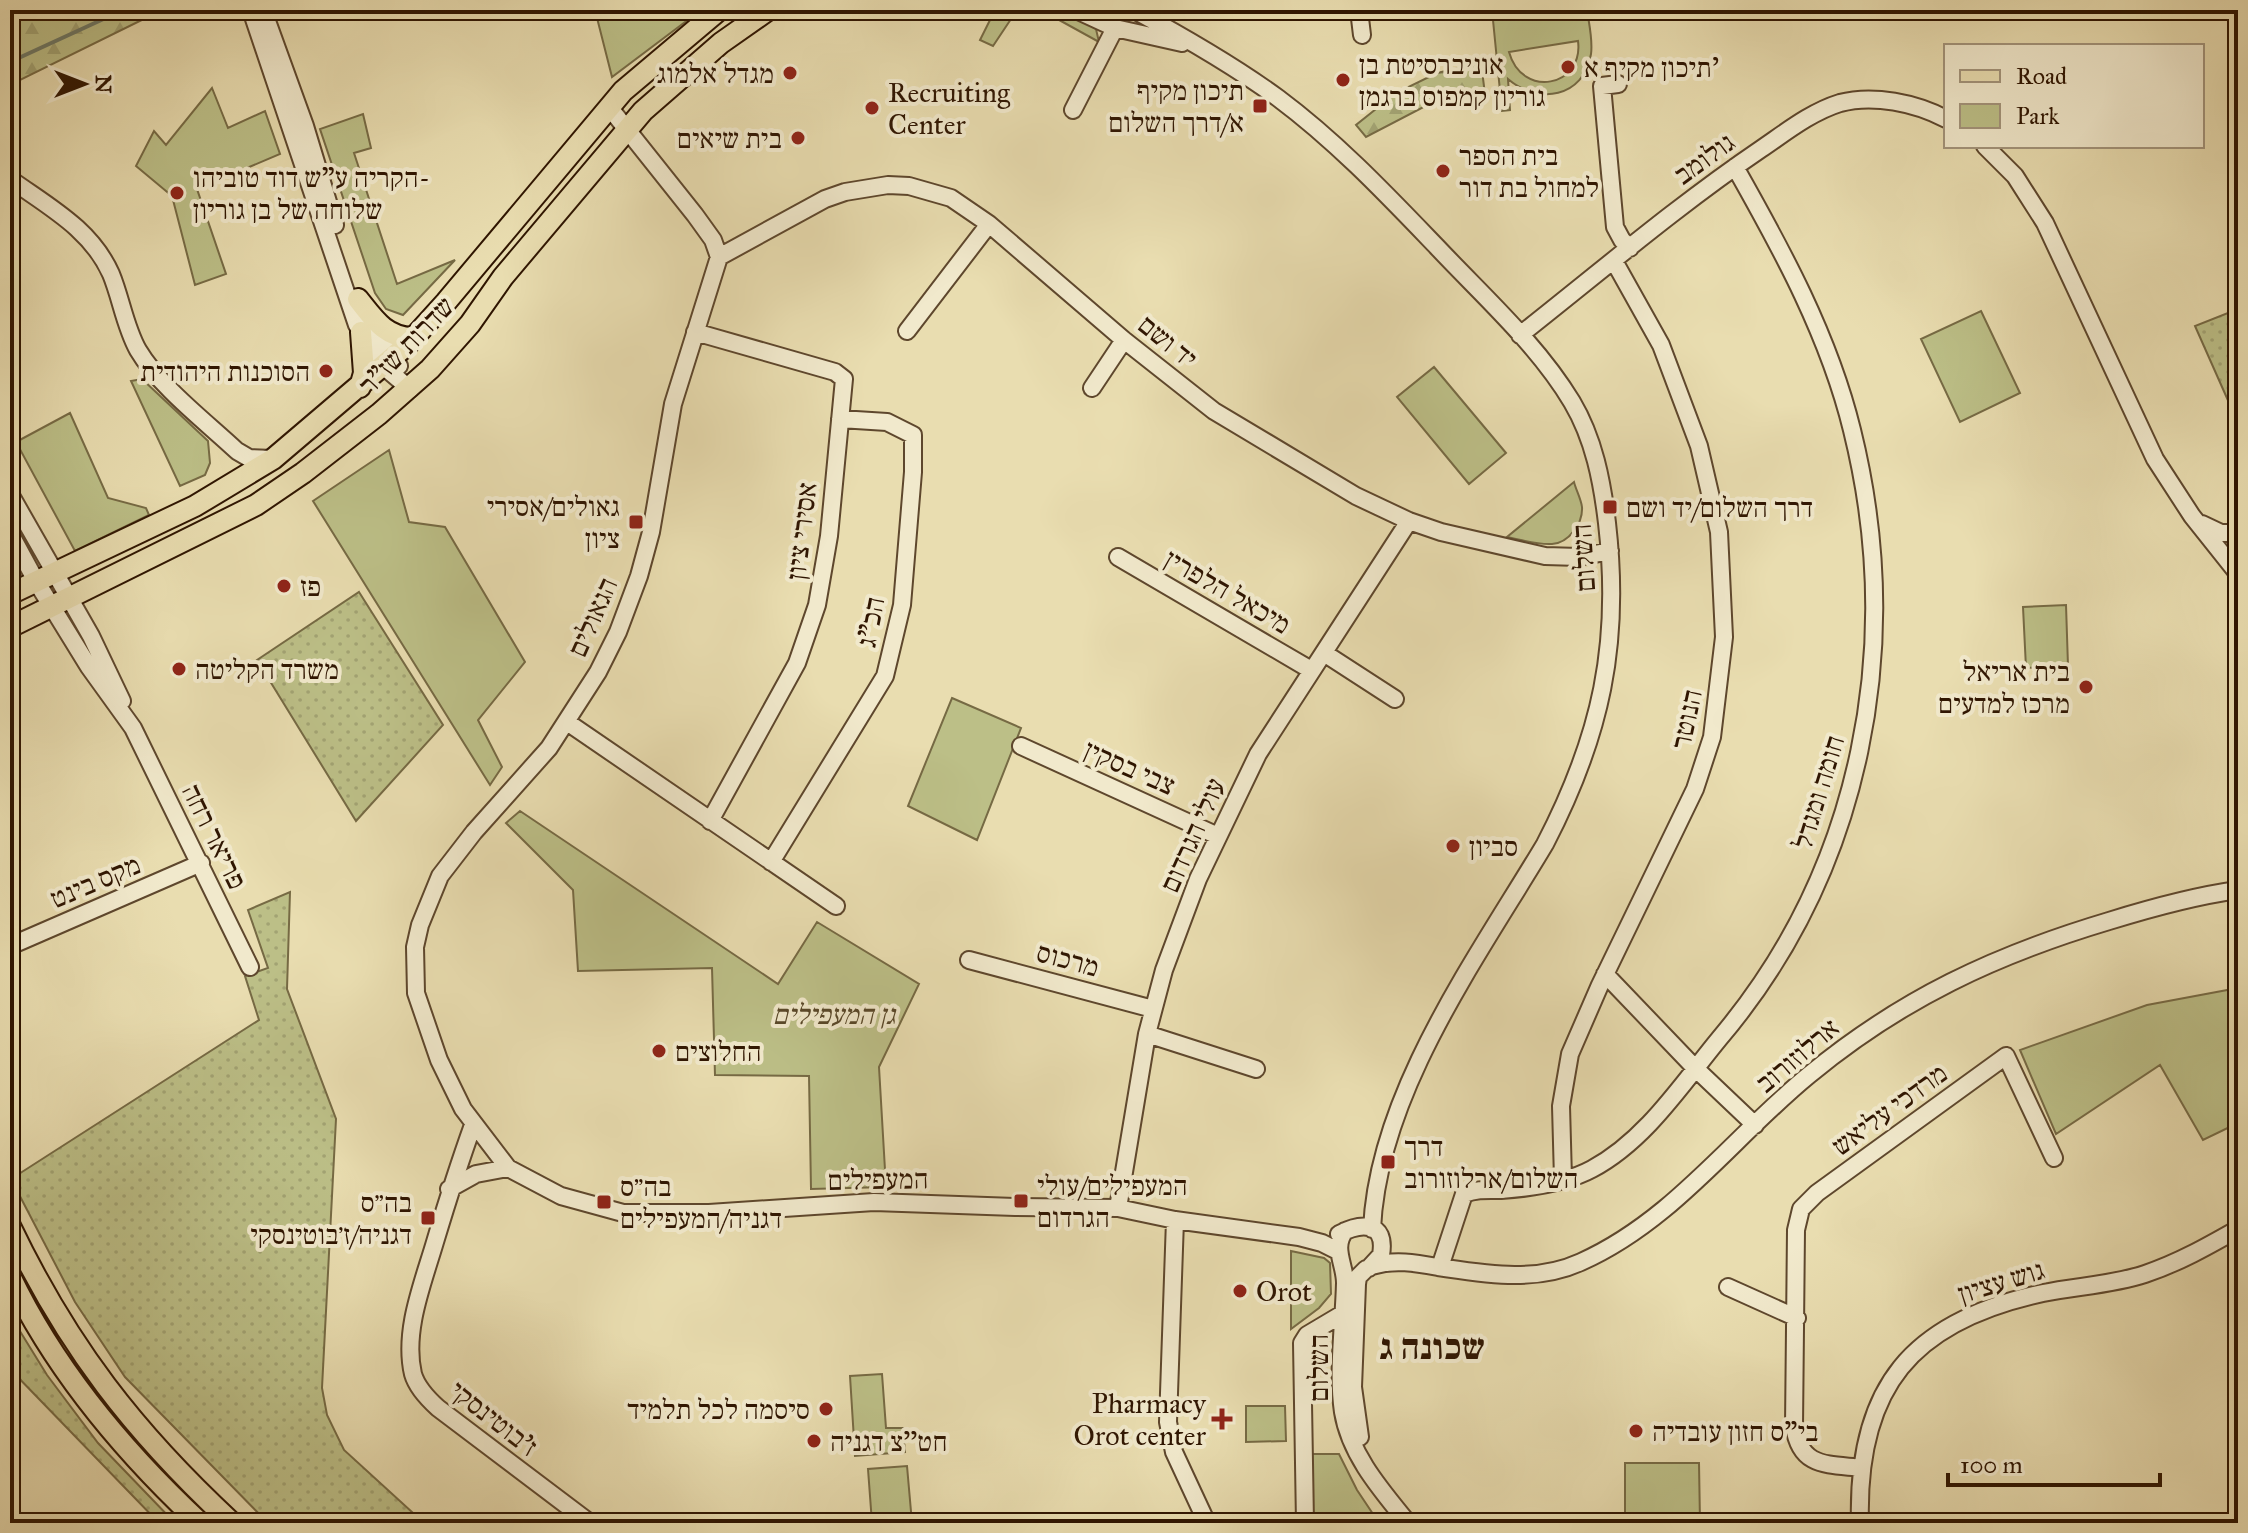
<svg xmlns="http://www.w3.org/2000/svg" width="2248" height="1533" viewBox="0 0 2248 1533" font-family="'IM FELL Great Primer','Frank Ruhl Libre',serif">
  <style>
    .grass { fill: url(#grass-dots); stroke: #766a44; stroke-width: 2 }
    .forest { fill: url(#forest-firs); stroke: #766a44; stroke-width: 2 }
    .green { fill: #bcbf87; stroke: #766a44; stroke-width: 2; fill-rule: evenodd }
    .lines { fill: none; stroke-linecap: round; stroke-linejoin: round }
    .stream { stroke: #6d7967; stroke-width: 4 }
    .minor-casing { stroke: #5e472d; stroke-width: 20 }
    .major-casing { stroke: #2f1501; stroke-width: 24 }
    .minor { stroke: #f1e9cc; stroke-width: 16 }
    .major { stroke: #e9ddb0; stroke-width: 20 }
    .poi-dot { fill: #8f2418; stroke: #f1e9cc; stroke-width: 3 }
    .labels { text-anchor: middle; stroke-width: 8; stroke-linejoin: round; paint-order: stroke }
    .poi-label { font-size: 28px; fill: #2f1501; stroke: #f1e9cc; text-anchor: start }
    .street-label { font-size: 28px; fill: #2f1501; stroke: #f1e9cc }
    .park-label { font-size: 28px; font-style: italic; fill: #594829; stroke: #f1e9cc }
    .district-label { font-size: 36px; font-weight: bold; fill: #2f1501; stroke: #f1e9cc }
  </style>
  <defs>
    <pattern id="grass-dots" width="8" height="8" patternUnits="userSpaceOnUse" patternTransform="scale(2)"><rect width="8" height="8" fill="#bcbf87"/><path d="M2 2h.1M6 6h.1" fill="none" stroke="#a2a373" stroke-width="1.8" stroke-linecap="round"/></pattern>
    <pattern id="forest-firs" width="22" height="20" patternUnits="userSpaceOnUse" patternTransform="scale(2)"><rect width="22" height="20" fill="#bcbf87"/><path d="M5 1l3.5 6h-7zM16 11l3.5 6h-7z" fill="#a2a373"/></pattern>
  </defs>
  <rect width="100%" height="100%" fill="#e9ddb0"/>
  <filter id="stains"><feTurbulence type="fractalNoise" baseFrequency=".0025" numOctaves="4"/><feColorMatrix values="0 0 0 0 .2 0 0 0 0 .09 0 0 0 0 .02 0 0 0 .5 -.17"/></filter>
  <radialGradient id="worn" r=".72"><stop offset=".6" stop-color="#630" stop-opacity="0"/><stop offset="1" stop-color="#630" stop-opacity=".3"/></radialGradient>
  <path class="grass" d="M2238 309V423L2195 326Z
    M359 592 443 725 356 821 257 660Z
    M290 892 287 989 336 1119 322 1388 327 1415 344 1450 424 1523H268L125 1377 75 1302 11 1179 259 1020 245 976 268 968 248 910Z
    M10 1315 47 1375 98 1443 175 1523H159L10 1369Z"/>
  <path class="forest" d="M10 10H162L10 85Z
    M1481 63 1485 94 1435 101 1366 137 1356 125 1396 93 1437 73Z"/>
  <path class="green" d="M595 10H701L612 77Z
    M995 10H1017L993 46 980 40Z
    M1041 10C1062 10 1078 17 1096 29L1099 42Z
    M1492 10H1587C1589 24 1593 40 1591 54 1584 98 1538 105 1508 79L1510 110 1502 111ZM1578 41C1584 87 1522 99 1509 52Z
    M212 88 228 128 265 111 280 154 197 189 226 274 195 285 172 196 136 166 154 131 166 145Z
    M363 114 371 148 354 153 397 284 455 260 403 315 386 309 375 293 320 129Z
    M1981 311 2020 393 1960 422 1921 339Z
    M1434 367 1506 453 1469 484 1397 397Z
    M142 379 208 441 210 463 205 475 180 486 131 381Z
    M70 413 108 498 146 508 149 515 75 551 16 442Z
    M389 450 409 522 445 527 525 662 478 720 502 767 490 785 313 501Z
    M1574 482C1576 490 1581 499 1582 507 1583 523 1569 543 1552 544 1537 545 1522 540 1507 537Z
    M2066 605 2068 666 2026 668 2023 607Z
    M952 698 1021 728 977 840 908 806Z
    M520 811 778 984 817 922 919 984 879 1067 886 1187 811 1189 809 1076 715 1075 712 968 578 971 573 890 506 823Z
    M2238 988V1123L2203 1140 2160 1065 2056 1134 2020 1050 2147 1005Z
    M1291 1251 1324 1258 1330 1263 1331 1294 1319 1308 1291 1329Z
    M882 1374 886 1428H903L905 1452 855 1456 850 1376Z
    M1246 1406H1285L1286 1441 1246 1442Z
    M1312 1454H1339L1357 1490 1379 1523H1313Z
    M1625 1463H1699L1700 1523H1625Z
    M907 1466 912 1523H872L868 1469Z"/>
  <g class="lines">
    <path class="stream" d="M10 62 123 10"/>
    <g class="minor-casing">
      <path id="minor" d="M251 10 357 325 383 366 410 389
        M263 10 305 126 335 225
        M1076 10 1115 28 1182 43
        M1134 10C1184 37 1233 65 1278 98 1337 142 1387 195 1437 247 1483 296 1537 344 1572 402 1594 439 1602 481 1607 523 1621 644 1601 736 1545 844 1477 958 1378 1093 1372 1229
        M1359 10 1362 35
        M1618 84 1602 86 1615 227 1622 240 1630 248
        M609 107 695 215 713 240 719 257 673 404 651 532 639 576 618 632 598 672 549 748 474 832 440 876 420 925 415 947 416 993 439 1060 463 1109 508 1168 561 1196 623 1213H709L874 1202 1015 1207 1118 1208 1175 1220 1299 1237 1322 1243 1338 1251
        M1073 110 1115 28
        M1985 146 2015 176 2045 223 2155 459 2192 516 2235 570
        M10 179C49 207 91 229 111 274 121 298 125 327 138 350 160 387 205 421 237 451L249 458 273 459
        M719 257 825 199 845 192 888 185 909 186 951 198 989 224 1124 340 1214 411 1356 496 1409 521 1441 532 1545 556 1579 557 1610 551
        M367 319 399 366
        M907 331 989 224
        M695 332 835 372 844 379 829 536 817 605 797 663 710 821
        M1520 335C1600 272 1677 206 1761 149 1786 132 1811 112 1840 103 1873 94 1916 103 1946 119
        M1092 388 1124 340
        M10 494 91 636 122 701
        M2202 524 2221 533H2238
        M10 533 36 581 89 667 133 728 250 967
        M1118 557 1311 670
        M1324 653 1395 699
        M567 722 836 906
        M1021 746 1218 836
        M771 862 885 676 902 605 913 472V435L887 422 840 419
        M10 946 201 863
        M969 960 1153 1009
        M1605 974 1695 1068 1755 1125
        M1147 1034 1256 1069
        M473 1125C459 1164 447 1202 435 1242 423 1283 403 1331 413 1374 417 1388 428 1399 438 1408L590 1523
        M1563 1179 1561 1106 1570 1054 1600 985 1695 789 1712 737 1724 637 1719 532 1699 446 1661 345 1614 261
        M449 1189 476 1174 508 1168
        M1118 1208 1147 1034 1164 970 1198 879 1258 754 1409 521
        M1175 1220 1168 1422 1174 1452 1207 1523
        M1345 1231C1332 1248 1345 1264 1345 1283 1344 1325 1337 1371 1343 1412 1350 1455 1382 1491 1408 1523
        M1339 1234C1360 1223 1387 1220 1381 1255L1369 1268
        M1372 1266C1394 1259 1416 1263 1438 1267 1486 1274 1535 1283 1581 1262 1673 1221 1733 1137 1809 1075 1901 999 1995 955 2109 921 2151 908 2194 896 2238 890
        M1440 1267 1464 1194C1477 1189 1487 1190 1501 1190 1530 1188 1566 1183 1592 1169 1645 1141 1682 1084 1719 1039 1863 869 1905 644 1852 430 1829 336 1782 250 1735 167
        M1728 1287 1797 1318
        M1360 1437 1353 1387 1357 1284 1358 1277 1366 1269
        M1862 1468C1827 1464 1800 1468 1794 1426L1796 1230 1801 1209 1817 1193 2006 1056 2054 1158
        M1305 1523 1302 1343 1307 1335 1344 1313
        M1860 1523C1856 1387 1912 1321 2043 1293 2077 1286 2112 1285 2145 1274 2178 1263 2208 1246 2238 1229"/>
    </g>
    <g class="major-casing">
      <path id="major" d="M358 299C374 319 385 337 412 338
        M360 387 364 373 361 332
        M10 594 195 506 273 459 408 344 446 302 623 91 719 10
        M10 627 256 505 303 473 379 414 430 369 470 324 503 277 643 111 721 43 768 10
        M10 1226C68 1347 134 1432 232 1523
        M10 1276C55 1370 124 1452 200 1523"/>
    </g>
    <use href="#minor" class="minor"/>
    <use href="#major" class="major"/>
  </g>
  <g class="poi-dot">
    <circle cx="1568" cy="67" r="8"/>
    <circle cx="790" cy="73" r="8"/>
    <circle cx="1343" cy="80" r="8"/>
    <rect x="1252" y="98" width="16" height="16" rx="4"/>
    <circle cx="872" cy="108" r="8"/>
    <circle cx="798" cy="138" r="8"/>
    <circle cx="1443" cy="171" r="8"/>
    <circle cx="177" cy="193" r="8"/>
    <circle cx="326" cy="371" r="8"/>
    <rect x="1602" y="499" width="16" height="16" rx="4"/>
    <rect x="628" y="514" width="16" height="16" rx="4"/>
    <circle cx="284" cy="586" r="8"/>
    <circle cx="179" cy="669" r="8"/>
    <circle cx="2086" cy="687" r="8"/>
    <circle cx="1453" cy="846" r="8"/>
    <circle cx="659" cy="1051" r="8"/>
    <rect x="1380" y="1154" width="16" height="16" rx="4"/>
    <rect x="1013" y="1193" width="16" height="16" rx="4"/>
    <rect x="596" y="1194" width="16" height="16" rx="4"/>
    <rect x="420" y="1210" width="16" height="16" rx="4"/>
    <circle cx="1240" cy="1291" r="8"/>
    <circle cx="826" cy="1409" r="8"/>
    <path d="M1218 1407h8v8h8v8h-8v8h-8v-8h-8v-8h8z"/>
    <circle cx="1636" cy="1431" r="8"/>
    <circle cx="814" cy="1441" r="8"/>
  </g>
  <g class="labels">
    <g class="poi-label">
      <text x="1359" y="74">אוניברסיטת בן<tspan x="1359" dy="32">גוריון קמפוס ברגמן</tspan></text>
      <text x="1584" y="77">תיכון מקיף א'</text>
      <text x="774" y="83" text-anchor="end">מגדל אלמוג</text>
      <text x="1244" y="100" text-anchor="end">תיכון מקיף<tspan x="1244" dy="32">א/דרך השלום</tspan></text>
      <text x="888" y="102">Recruiting<tspan x="888" dy="32">Center</tspan></text>
      <text x="782" y="148" text-anchor="end">בית שיאים</text>
      <text x="1459" y="165">בית הספר<tspan x="1459" dy="32">למחול בת דור</tspan></text>
      <text x="193" y="187">הקריה ע"ש דוד טוביהו-<tspan x="193" dy="32">שלוחה של בן גוריון</tspan></text>
      <text x="310" y="381" text-anchor="end">הסוכנות היהודית</text>
      <text x="620" y="516" text-anchor="end">גאולים/אסירי<tspan x="620" dy="32">ציון</tspan></text>
      <text x="1626" y="517">דרך השלום/יד ושם</text>
      <text x="300" y="596">פז</text>
      <text x="195" y="679">משרד הקליטה</text>
      <text x="2070" y="681" text-anchor="end">בית אריאל<tspan x="2070" dy="32">מרכז למדעים</tspan></text>
      <text x="1469" y="856">סביון</text>
      <text x="675" y="1061">החלוצים</text>
      <text x="1404" y="1156">דרך<tspan x="1404" dy="32">השלום/ארלוזורוב</tspan></text>
      <text x="1037" y="1195">המעפילים/עולי<tspan x="1037" dy="32">הגרדום</tspan></text>
      <text x="620" y="1196">בה״ס<tspan x="620" dy="32">דגניה/המעפילים</tspan></text>
      <text x="412" y="1212" text-anchor="end">בה״ס<tspan x="412" dy="32">דגניה/ז׳בוטינסקי</tspan></text>
      <text x="1256" y="1301">Orot</text>
      <text x="1206" y="1413" text-anchor="end">Pharmacy<tspan x="1206" dy="32">Orot center</tspan></text>
      <text x="810" y="1419" text-anchor="end">סיסמה לכל תלמיד</text>
      <text x="1652" y="1441">בי"ס חזון עובדיה</text>
      <text x="830" y="1451">חט''צ דגניה</text>
    </g>
    <g class="street-label">
      <text transform="translate(1704 158) rotate(-36)" y="10">גולומב</text>
      <text transform="translate(1168 341) rotate(39)" y="10">יד ושם</text>
      <text transform="translate(406 345) rotate(-46)" y="10">שדרות שז"ר</text>
      <text transform="translate(801 531) rotate(-83)" y="10">אסירי ציון</text>
      <text transform="translate(1583 558) rotate(-94)" y="10">השלום</text>
      <text transform="translate(1228 591) rotate(30)" y="10">מיכאל הלפרין</text>
      <text transform="translate(592 617) rotate(-66)" y="10">הגאולים</text>
      <text transform="translate(870 622) rotate(-79)" y="10">הכ"ג</text>
      <text transform="translate(1686 719) rotate(-78)" y="10">הנוטר</text>
      <text transform="translate(1130 767) rotate(24)" y="10">צבי בסקין</text>
      <text transform="translate(1818 792) rotate(-73)" y="10">חומה ומגדל</text>
      <text transform="translate(1192 835) rotate(-66)" y="10">עולי הגרדום</text>
      <text transform="translate(215 836) rotate(64)" y="10">פריאר רחה</text>
      <text transform="translate(95 881) rotate(-23)" y="10">מקס בינט</text>
      <text transform="translate(1068 959) rotate(15)" y="10">מרכוס</text>
      <text transform="translate(1797 1055) rotate(-40)" y="10">ארלוזורוב</text>
      <text transform="translate(1889 1109) rotate(-36)" y="10">מרדכי עליאש</text>
      <text transform="translate(878 1179) rotate(-1)" y="10">המעפילים</text>
      <text transform="translate(2001 1281) rotate(-17)" y="10">גוש עציון</text>
      <text transform="translate(1318 1368) rotate(-90)" y="10">השלום</text>
      <text transform="translate(494 1418) rotate(38)" y="10">ז'בוטינסקי</text>
    </g>
    <g class="park-label">
      <text x="834" y="1024">גן המעפילים</text>
    </g>
    <g class="district-label">
      <text x="1432" y="1359">שכונה ג</text>
    </g>
  </g>
  <rect width="2248" height="1533" fill="none" stroke="#e9ddb0" stroke-width="40"/>
  <rect x="12" y="12" width="2224" height="1509" fill="none" stroke="#2f1501" stroke-width="4"/>
  <rect x="20" y="20" width="2208" height="1493" fill="none" stroke="#2f1501" stroke-width="2"/>
  <rect x="1944" y="44" width="260" height="104" fill="#f1e9cc" stroke="#a3947b" stroke-width="2"/>
  <rect x="1960" y="70" width="40" height="12" fill="#e9ddb0" stroke="#a3947b" stroke-width="2"/>
  <text x="2016" y="84" font-size="24" fill="#2f1501">Road</text>
  <rect x="1960" y="104" width="40" height="24" fill="#bcbf87" stroke="#a3947b" stroke-width="2"/>
  <text x="2016" y="124" font-size="24" fill="#2f1501">Park</text>
  <g transform="translate(84 84) rotate(90)" stroke="#f1e9cc" stroke-width="6" paint-order="stroke">
  <path d="M0-6L14 30L0 20L-14 30Z" fill="#2f1501"/>
  <text y="-12" font-size="22" font-weight="bold" text-anchor="middle" fill="#2f1501">N</text>
  </g>
  <path d="M1948 1473v12h212v-12" fill="none" stroke="#2f1501" stroke-width="4"/>
  <text x="1960" y="1473" font-size="24" fill="#2f1501" stroke="#f1e9cc" stroke-width="6" paint-order="stroke">100 m</text>
  <rect width="100%" height="100%" filter="url(#stains)"/>
  <rect width="100%" height="100%" fill="url(#worn)"/>
</svg>
